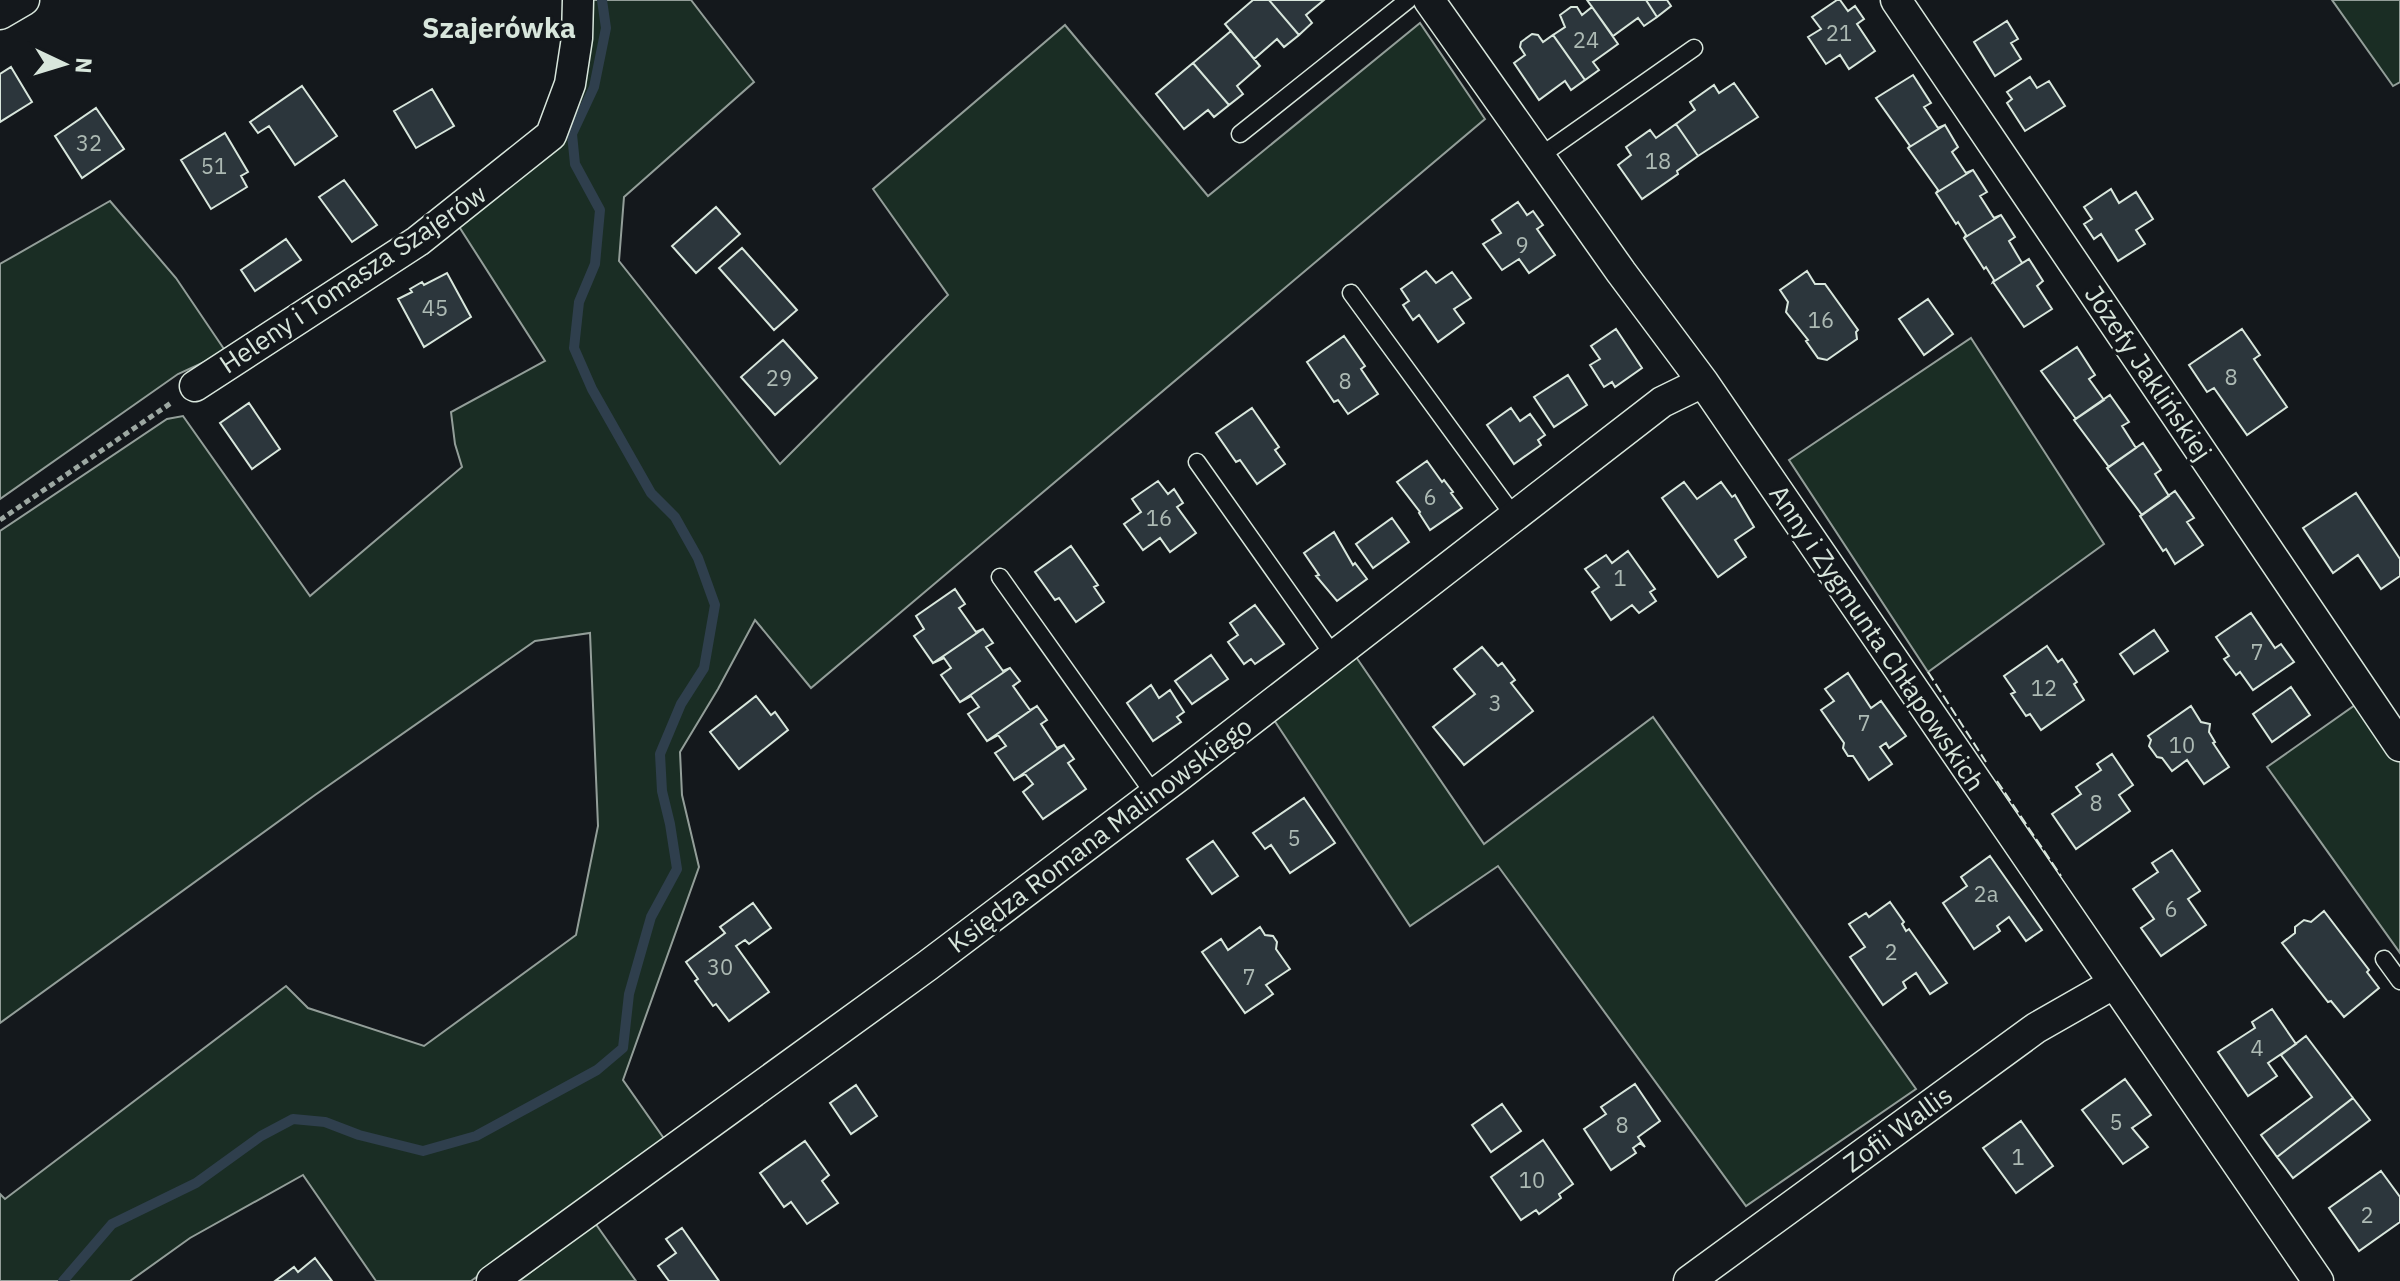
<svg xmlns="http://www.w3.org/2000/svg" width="2400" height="1281" viewBox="0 0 2400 1281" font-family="'IBM Plex Sans',sans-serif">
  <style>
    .green { fill: #1a2d24; stroke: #939e99; stroke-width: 2 }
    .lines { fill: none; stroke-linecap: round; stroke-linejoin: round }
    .stream { stroke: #2f3f4d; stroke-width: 10 }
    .building { fill: #2c363c; stroke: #d8e6dc; stroke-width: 2 }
    .lane-casing { stroke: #d8e6dc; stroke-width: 19 }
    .street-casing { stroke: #d8e6dc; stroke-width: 33 }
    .path { stroke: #9da8a2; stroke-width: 5; stroke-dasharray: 6 4; stroke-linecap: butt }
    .lane { stroke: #14181c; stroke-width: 16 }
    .street { stroke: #14181c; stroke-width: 30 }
    .fence { stroke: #d8e6dc; stroke-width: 2; stroke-dasharray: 10 4; stroke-linecap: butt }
    .labels { text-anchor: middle; stroke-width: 6; stroke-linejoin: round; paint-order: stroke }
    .number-label { font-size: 22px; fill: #adbab4 }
    .street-label { font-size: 26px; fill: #d8e6dc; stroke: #14181c }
    .neighbourhood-label { font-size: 28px; font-weight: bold; fill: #d8e6dc; stroke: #14181c }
  </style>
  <rect width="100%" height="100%" fill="#14181c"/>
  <path class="green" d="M587 0H691L754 82 624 197 619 261 780 464 948 295 873 189 1065 25 1208 196 1420 23 1485 119 811 688 755 620 718 689 680 752 682 795 699 867 623 1080 665 1140 471 1281H376L303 1175 190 1238 130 1281H0V1194L5 1199 286 986 308 1008 424 1046 576 935 598 826 590 633 535 641 315 795 0 1023V531L167 419 183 416 310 596 462 467 455 444 451 412 545 361 458 225 537 163Z
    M2332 0H2400V82L2393 86Z
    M110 201 176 278 226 352 178 374 0 499V264Z
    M1971 338 2104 544 1928 672 1789 460Z
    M1354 654 1484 844 1653 717 1916 1089 1746 1206 1498 866 1410 926 1274 720Z
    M2358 703 2400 761V953L2267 767Z
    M595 1223 636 1281H519Z"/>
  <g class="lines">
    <path class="stream" d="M63 1281 112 1224 196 1183 261 1136 293 1119 325 1122 359 1135 423 1151 476 1136 597 1070 623 1048 629 994 651 917 677 869 670 824 662 791 660 754 681 704 704 668 715 605 698 558 675 517 651 493 592 389 574 348 579 302 595 264 600 210 575 164 572 134 594 87 606 28 602 0"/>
  </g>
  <path class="building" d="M1253 0H1269L1299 35 1284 47 1277 39 1254 59 1225 24Z
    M1269 0H1324L1306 15 1312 23 1299 35Z
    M1587 0H1646L1657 17 1644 26 1638 18 1613 36Z
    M1646 0H1667L1671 6 1657 17Z
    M1837 0H1840L1848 11 1855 6 1864 19 1857 24 1875 51 1849 69 1840 55 1826 64 1808 37 1821 29 1812 17Z
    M1571 7H1577L1582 15 1592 7 1618 44 1593 62 1599 70 1585 80 1553 35 1565 27 1560 15Z
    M2007 21 2018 39 2011 43 2021 59 1995 76 1974 42Z
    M1231 31 1260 66 1237 86 1243 94 1229 105 1193 63Z
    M1532 34 1538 35 1543 42 1553 35 1585 80 1571 90 1565 81 1539 100 1514 63 1525 55 1520 47 1521 42Z
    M1193 63 1229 105 1214 117 1208 110 1184 129 1156 94Z
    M11 67 32 102 0 122V74Z
    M1913 75 1931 103 1924 107 1938 128 1945 125 1908 148 1910 146 1876 98Z
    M2030 77 2037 88 2049 81 2065 106 2025 131 2007 103 2012 99 2007 92Z
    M1734 83 1758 117 1698 156 1676 124 1695 110 1690 102 1714 85 1719 93Z
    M302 86 337 136 295 165 269 126 258 133 250 122Z
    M432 89 454 126 416 148 394 111Z
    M96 108 124 149 82 178 55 136Z
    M1676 124 1698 156 1677 171 1678 174 1642 199 1618 165 1631 155 1626 147 1650 130 1656 138Z
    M1945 125 1958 147 1952 152 1966 173 1973 170 1936 193 1938 190 1908 148Z
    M225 133 248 172 241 176 247 187 211 209 181 160Z
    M1973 170 1987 192 1980 196 1994 218 2001 215 1964 238 1966 235 1958 222 1956 224 1936 193Z
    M344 180 377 225 352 242 319 197Z
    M2111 189 2119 203 2136 192 2153 219 2136 230 2145 244 2118 261 2101 234 2094 239 2084 224 2092 219 2084 207Z
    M1518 202 1527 215 1533 211 1543 225 1537 229 1555 255 1529 273 1519 259 1502 270 1483 244 1501 233 1492 220Z
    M716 207 740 234 696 273 672 246Z
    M2001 215 2015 237 2009 241 2022 263 2029 259 1993 282 1994 280 1986 267 1984 269 1964 238Z
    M286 239 301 260 255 291 241 270Z
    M742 248 797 310 774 330 719 268Z
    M2029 259 2043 281 2037 286 2052 309 2024 327 1993 282Z
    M1426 271 1436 283 1452 272 1471 298 1454 309 1464 323 1438 342 1419 315 1413 320 1403 305 1409 301 1401 289Z
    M1807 271 1815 284H1825L1858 330 1856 332 1857 339 1827 360 1818 358 1806 341 1808 340 1786 312 1788 302 1780 290Z
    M447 273 471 317 424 347 398 299 412 292 410 289 422 282 424 285Z
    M1928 299 1953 334 1924 355 1899 319Z
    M1616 329 1642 368 1615 387 1612 382 1604 387 1590 365 1600 359 1591 346Z
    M2242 329 2260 355 2254 359 2287 407 2247 435 2214 388 2207 392 2189 365Z
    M1344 336 1365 366 1361 369 1378 394 1348 414 1338 400 1334 402 1307 362Z
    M783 340 817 378 775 415 741 377Z
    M2077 347 2095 375 2089 379 2104 400 2076 419 2041 371Z
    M1568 375 1587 405 1554 427 1534 397Z
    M2110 395 2129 422 2122 426 2136 448 2109 467 2074 420Z
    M249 403 280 449 252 469 220 423Z
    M1252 408 1279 447 1275 450 1285 464 1257 484 1240 460 1236 462 1216 433Z
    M1511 408 1520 421 1530 414 1545 435 1538 440 1541 445 1514 464 1487 425Z
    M2143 443 2161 470 2155 474 2169 496 2142 515 2107 468Z
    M1427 461 1442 482 1444 480 1453 492 1451 493 1462 508 1430 530 1419 513 1420 512 1397 482Z
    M1158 481 1168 494 1174 489 1183 503 1177 507 1196 533 1170 552 1160 538 1143 550 1124 524 1141 512 1132 499Z
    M1684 482 1697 499 1721 482 1732 497 1735 495 1754 527 1735 540 1746 557 1718 577 1662 498Z
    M2175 491 2194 518 2187 522 2203 545 2175 564 2166 549 2163 551 2140 516Z
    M2356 493 2400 559V576L2381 589 2358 555 2333 573 2303 528Z
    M1392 518 1409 542 1373 568 1356 544Z
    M1334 532 1353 565 1355 563 1367 579 1337 601 1316 576 1319 575 1304 553Z
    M1071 546 1098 585 1094 587 1104 602 1076 622 1059 598 1055 600 1035 572Z
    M1628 551 1655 589 1650 592 1656 601 1639 613 1632 605 1611 620 1592 592 1599 587 1585 569 1606 555 1612 563Z
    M955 589 965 604 959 608 976 632 983 629 933 663 914 636 924 629 916 616Z
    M1255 605 1284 644 1255 664 1251 659 1244 664 1228 642 1238 635 1230 623Z
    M2251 613 2275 648 2281 644 2294 662 2253 690 2240 672 2236 675 2224 659 2229 656 2216 637Z
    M983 629 993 643 986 647 1003 671 1010 668 960 702 941 675 951 668 944 658 933 663Z
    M2154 630 2168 651 2134 674 2120 654Z
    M2047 646 2058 662 2062 659 2077 682 2074 684 2084 700 2041 730 2030 714 2026 716 2011 694 2015 692 2004 676Z
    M1482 647 1498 666 1502 663 1515 680 1511 683 1533 711 1464 765 1433 727 1475 694 1454 669Z
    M1211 655 1228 679 1192 704 1175 681Z
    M1010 668 1020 681 1013 686 1030 710 1037 706 987 741 968 714 979 707 971 696 960 702Z
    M1848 673 1871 708 1881 701 1906 736 1889 748 1886 743 1880 747 1892 764 1869 780 1853 756H1848L1843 748 1844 743 1821 710 1834 701 1825 689Z
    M1151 685 1159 698 1170 690 1184 712 1177 717 1181 722 1153 741 1127 703Z
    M2291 687 2310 715 2272 742 2253 714Z
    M756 696 771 715 775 712 788 730 739 769 710 732Z
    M1037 706 1047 720 1041 724 1057 748 1064 745 1014 780 995 753 1006 746 998 735 987 741Z
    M2191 706 2201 722 2210 724 2209 732 2215 742 2213 743 2229 767 2204 784 2187 760 2172 771 2162 758 2157 757 2149 746 2151 740 2148 736Z
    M1064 745 1074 759 1068 763 1086 789 1043 819 1023 792 1033 784 1025 774 1014 780Z
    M2112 754 2133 785 2119 795 2130 811 2076 849 2052 814 2081 794 2076 787 2101 770 2097 764Z
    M1304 798 1335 843 1290 873 1271 845 1265 849 1253 833Z
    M1213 841 1238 876 1212 894 1187 859Z
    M2172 850 2200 891 2188 899 2206 925 2161 956 2141 928 2154 919 2133 889 2158 872 2152 863Z
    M1990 856 2042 930 2026 941 2009 917 1997 926 2000 931 1974 949 1943 903 1967 886 1961 877Z
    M1890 902 1904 922 1902 924 1906 931 1909 929 1947 983 1930 994 1916 973 1903 982 1906 988 1883 1005 1850 957 1865 947 1849 924 1866 913 1869 917Z
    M753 903 771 928 749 944 745 940 736 946 769 992 729 1021 716 1004 713 1006 695 981 698 979 686 962 725 933 720 927Z
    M2324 911 2369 970 2367 972 2379 988 2344 1017 2331 1001 2328 1002 2282 943 2295 933V927L2304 920 2311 922Z
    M1260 927 1265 935 1273 936 1277 942 1276 949 1290 969 1266 985 1273 994 1245 1013 1202 952 1221 939 1228 950Z
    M2272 1009 2296 1044 2268 1063 2277 1076 2248 1096 2218 1052 2255 1028 2252 1022Z
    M2306 1036 2353 1098 2277 1157 2261 1135 2312 1097 2281 1055Z
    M2125 1079 2151 1115 2132 1128 2148 1147 2123 1164 2082 1110Z
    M1635 1084 1660 1121 1638 1137 1645 1147 1640 1143 1633 1148 1636 1153 1611 1170 1584 1129 1606 1114 1601 1107Z
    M856 1085 877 1116 851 1134 830 1103Z
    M2353 1098 2370 1120 2293 1178 2277 1157Z
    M1502 1104 1521 1131 1491 1152 1472 1125Z
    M2021 1121 2053 1166 2016 1193 1983 1148Z
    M1543 1140 1573 1184 1559 1194 1561 1198 1539 1214 1536 1210 1521 1220 1491 1177Z
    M805 1141 829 1175 822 1181 838 1203 807 1224 791 1202 784 1207 760 1173Z
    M2381 1171 2400 1197V1222L2359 1251 2329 1208Z
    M682 1228 719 1281H669L658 1266 676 1253 666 1239Z
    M315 1258 332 1281H275L294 1267 298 1272Z"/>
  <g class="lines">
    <g class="lane-casing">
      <path id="lane" d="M1240 134 1408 0
        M1540 156 1694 48
        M1351 293 1514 516
        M1197 462 1334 656
        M1000 577 1154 794
        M2384 959 2400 981"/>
    </g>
    <g class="street-casing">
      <path id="street" d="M1429 0 1621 272 1703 382 2318 1281
        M1896 0 2400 746
        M0 14 24 0
        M195 386 418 241 551 135 570 84 577 38 578 0
        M492 1281 927 966 1180 775 1662 402 1703 382
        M1689 1281 2036 1028 2113 984"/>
    </g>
    <path class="path" d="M0 520 171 403"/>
    <use href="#lane" class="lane"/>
    <use href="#street" class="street"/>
    <path class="fence" d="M1928 672 1986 762
      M1997 781 2061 876"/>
  </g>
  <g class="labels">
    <g class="number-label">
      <text x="1839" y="41">21</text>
      <text x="1586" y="48">24</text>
      <text x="89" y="151">32</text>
      <text x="1658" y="169">18</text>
      <text x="214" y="174">51</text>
      <text x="1522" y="253">9</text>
      <text x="435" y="316">45</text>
      <text x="1821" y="328">16</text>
      <text x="2231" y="385">8</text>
      <text x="779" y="386">29</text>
      <text x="1345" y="389">8</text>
      <text x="1430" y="505">6</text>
      <text x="1159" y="526">16</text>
      <text x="1620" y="586">1</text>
      <text x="2257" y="660">7</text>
      <text x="2044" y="696">12</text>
      <text x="1495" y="711">3</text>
      <text x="1864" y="731">7</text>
      <text x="2182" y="753">10</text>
      <text x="2096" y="811">8</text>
      <text x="1294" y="846">5</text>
      <text x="1986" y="902">2a</text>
      <text x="2171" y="917">6</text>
      <text x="1891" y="960">2</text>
      <text x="720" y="975">30</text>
      <text x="1249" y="985">7</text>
      <text x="2257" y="1056">4</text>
      <text x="2116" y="1130">5</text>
      <text x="1622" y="1133">8</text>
      <text x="2018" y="1165">1</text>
      <text x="1532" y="1188">10</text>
      <text x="2367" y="1223">2</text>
    </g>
    <g class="street-label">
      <text transform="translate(353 279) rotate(-34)" y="9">Heleny i Tomasza Szajerów</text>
      <text transform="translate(2148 373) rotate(56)" y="9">Józefy Jaklińskiej</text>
      <text transform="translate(1877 638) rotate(56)" y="9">Anny i Zygmunta Chłapowskich</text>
      <text transform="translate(1100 835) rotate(-37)" y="9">Księdza Romana Malinowskiego</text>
      <text transform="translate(1898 1129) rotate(-36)" y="9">Zofii Wallis</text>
    </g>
    <g class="neighbourhood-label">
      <text x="499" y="38">Szajerówka</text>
    </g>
  </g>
  <g transform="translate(64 64) rotate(94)" stroke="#14181c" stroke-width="6" paint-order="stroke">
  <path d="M0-6L14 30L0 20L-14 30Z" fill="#d8e6dc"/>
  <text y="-12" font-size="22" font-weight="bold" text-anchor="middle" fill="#d8e6dc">N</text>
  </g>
</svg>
